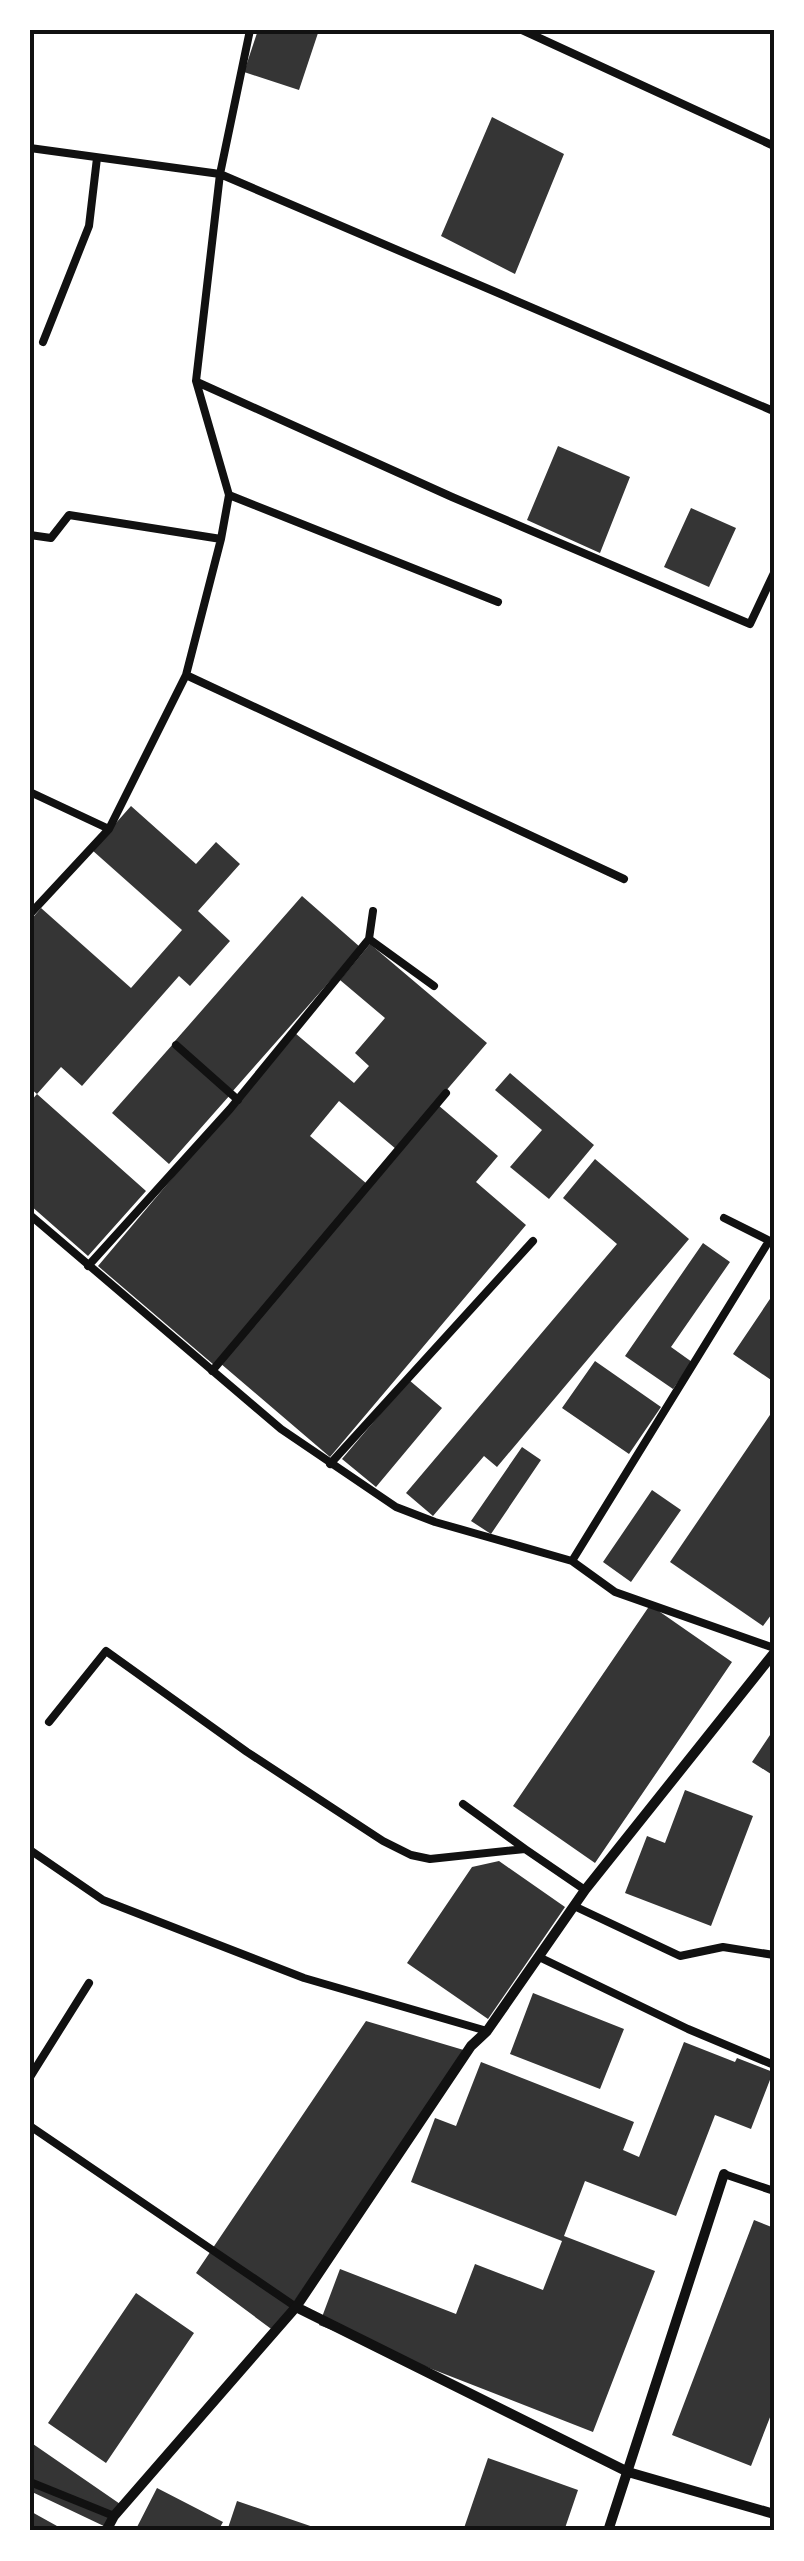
<svg xmlns="http://www.w3.org/2000/svg" width="804" height="2561" viewBox="0 0 804 2561" font-family="Inter,sans-serif">
  <style>
    .building { fill: #353535 }
    .lines { fill: none; stroke-linecap: round; stroke-linejoin: round }
    .service { stroke: #111; stroke-width: 8 }
    .minor { stroke: #111; stroke-width: 10 }
    .neatline { fill: none; stroke: #111; stroke-width: 4 }
  </style>
  <rect width="100%" height="100%" fill="#fff"/>
  <path class="building" d="M258 30H319L299 90 244 72Z
    M492 117 564 154 515 274 441 236Z
    M558 446 630 477 600 553 527 520Z
    M691 508 736 528 709 587 664 567Z
    M131 806 196 864 216 842 240 864 198 911 230 941 190 986 179 976 82 1086 61 1067 37 1094 146 1191 88 1256 30 1205V1102L37 1094 30 1088V921L41 908 131 988 182 930 92 850Z
    M302 896 360 947 232 1092 175 1041Z
    M370 944 487 1043 396 1149 339 1101 310 1136 367 1184 214 1365 98 1266 295 1033 354 1083 369 1066 355 1053 385 1018 340 980Z
    M173 1044 230 1095 169 1164 112 1113Z
    M510 1073 594 1145 549 1199 510 1167 542 1130 495 1090Z
    M438 1105 498 1156 476 1182 526 1225 330 1457 220 1363Z
    M595 1159 689 1239 497 1467 484 1456 433 1516 406 1493 617 1244 563 1198Z
    M703 1243 730 1262 671 1347 692 1362 673 1389 625 1356Z
    M774 1293V1382L733 1354Z
    M595 1361 661 1407 629 1454 562 1408Z
    M409 1380 442 1408 376 1487 342 1459Z
    M774 1409V1611L763 1626 670 1562Z
    M522 1447 541 1460 491 1534 471 1521Z
    M652 1490 681 1510 631 1582 603 1562Z
    M650 1605 732 1662 595 1863 513 1806Z
    M774 1729V1776L752 1762Z
    M685 1790 753 1816 711 1926 625 1893 647 1836 665 1843Z
    M499 1861 565 1907 488 2019 407 1963 472 1867Z
    M533 1993 624 2029 600 2089 510 2054Z
    M366 2021 467 2051 274 2331 196 2273Z
    M684 2042 735 2062 737 2058 773 2072 751 2129 715 2115 676 2216 585 2181 564 2236 655 2271 593 2432 319 2325 340 2269 456 2314 475 2264 543 2290 562 2241 411 2182 435 2118 456 2126 481 2062 634 2122 623 2150 639 2157Z
    M754 2220 774 2228V2407L751 2466 672 2435Z
    M136 2293 194 2333 106 2463 48 2423Z
    M33 2444 123 2506 108 2528 30 2491Z
    M488 2458 578 2490 564 2531H463Z
    M157 2488 223 2522 218 2531H135Z
    M237 2501 322 2530V2531H227Z
    M30 2511 66 2531H30Z"/>
  <g class="lines">
    <path class="service" d="M522 30 774 146
      M30 148 220 174 771 410
      M43 342 89 226 97 158
      M197 382 452 497 750 624 774 573
      M229 495 498 602
      M30 535 51 538 69 515 221 539
      M186 675 624 879
      M30 792 109 829
      M30 914 109 829 186 675 221 539 229 495 196 381 220 174 250 30
      M369 939 373 911
      M176 1045 238 1100
      M30 1215 281 1429 396 1507 435 1522 572 1561 615 1592 774 1648
      M724 1218 770 1241
      M88 1266 230 1109 369 939 434 986
      M212 1371 446 1093
      M330 1464 533 1241
      M572 1561 769 1241
      M49 1722 106 1651 247 1752 383 1841 411 1855 430 1859 525 1849 585 1890
      M463 1804 525 1849
      M30 1850 103 1900 304 1978 487 2031
      M574 1906 680 1956 723 1947 774 1955
      M539 1957 688 2029 774 2065
      M30 2077 89 1983
      M30 2126 296 2307
      M724 2174 774 2191
      M30 2482 114 2516"/>
    <path class="minor" d="M296 2307 628 2472 774 2514
      M106 2531 114 2516 296 2307 471 2046 487 2031 585 1890 774 1653
      M608 2531 724 2174"/>
  </g>
  <rect width="804" height="2561" fill="none" stroke="#ffffff" stroke-width="65"/>
  <rect x="32" y="32" width="740" height="2496" class="neatline"/>
</svg>
